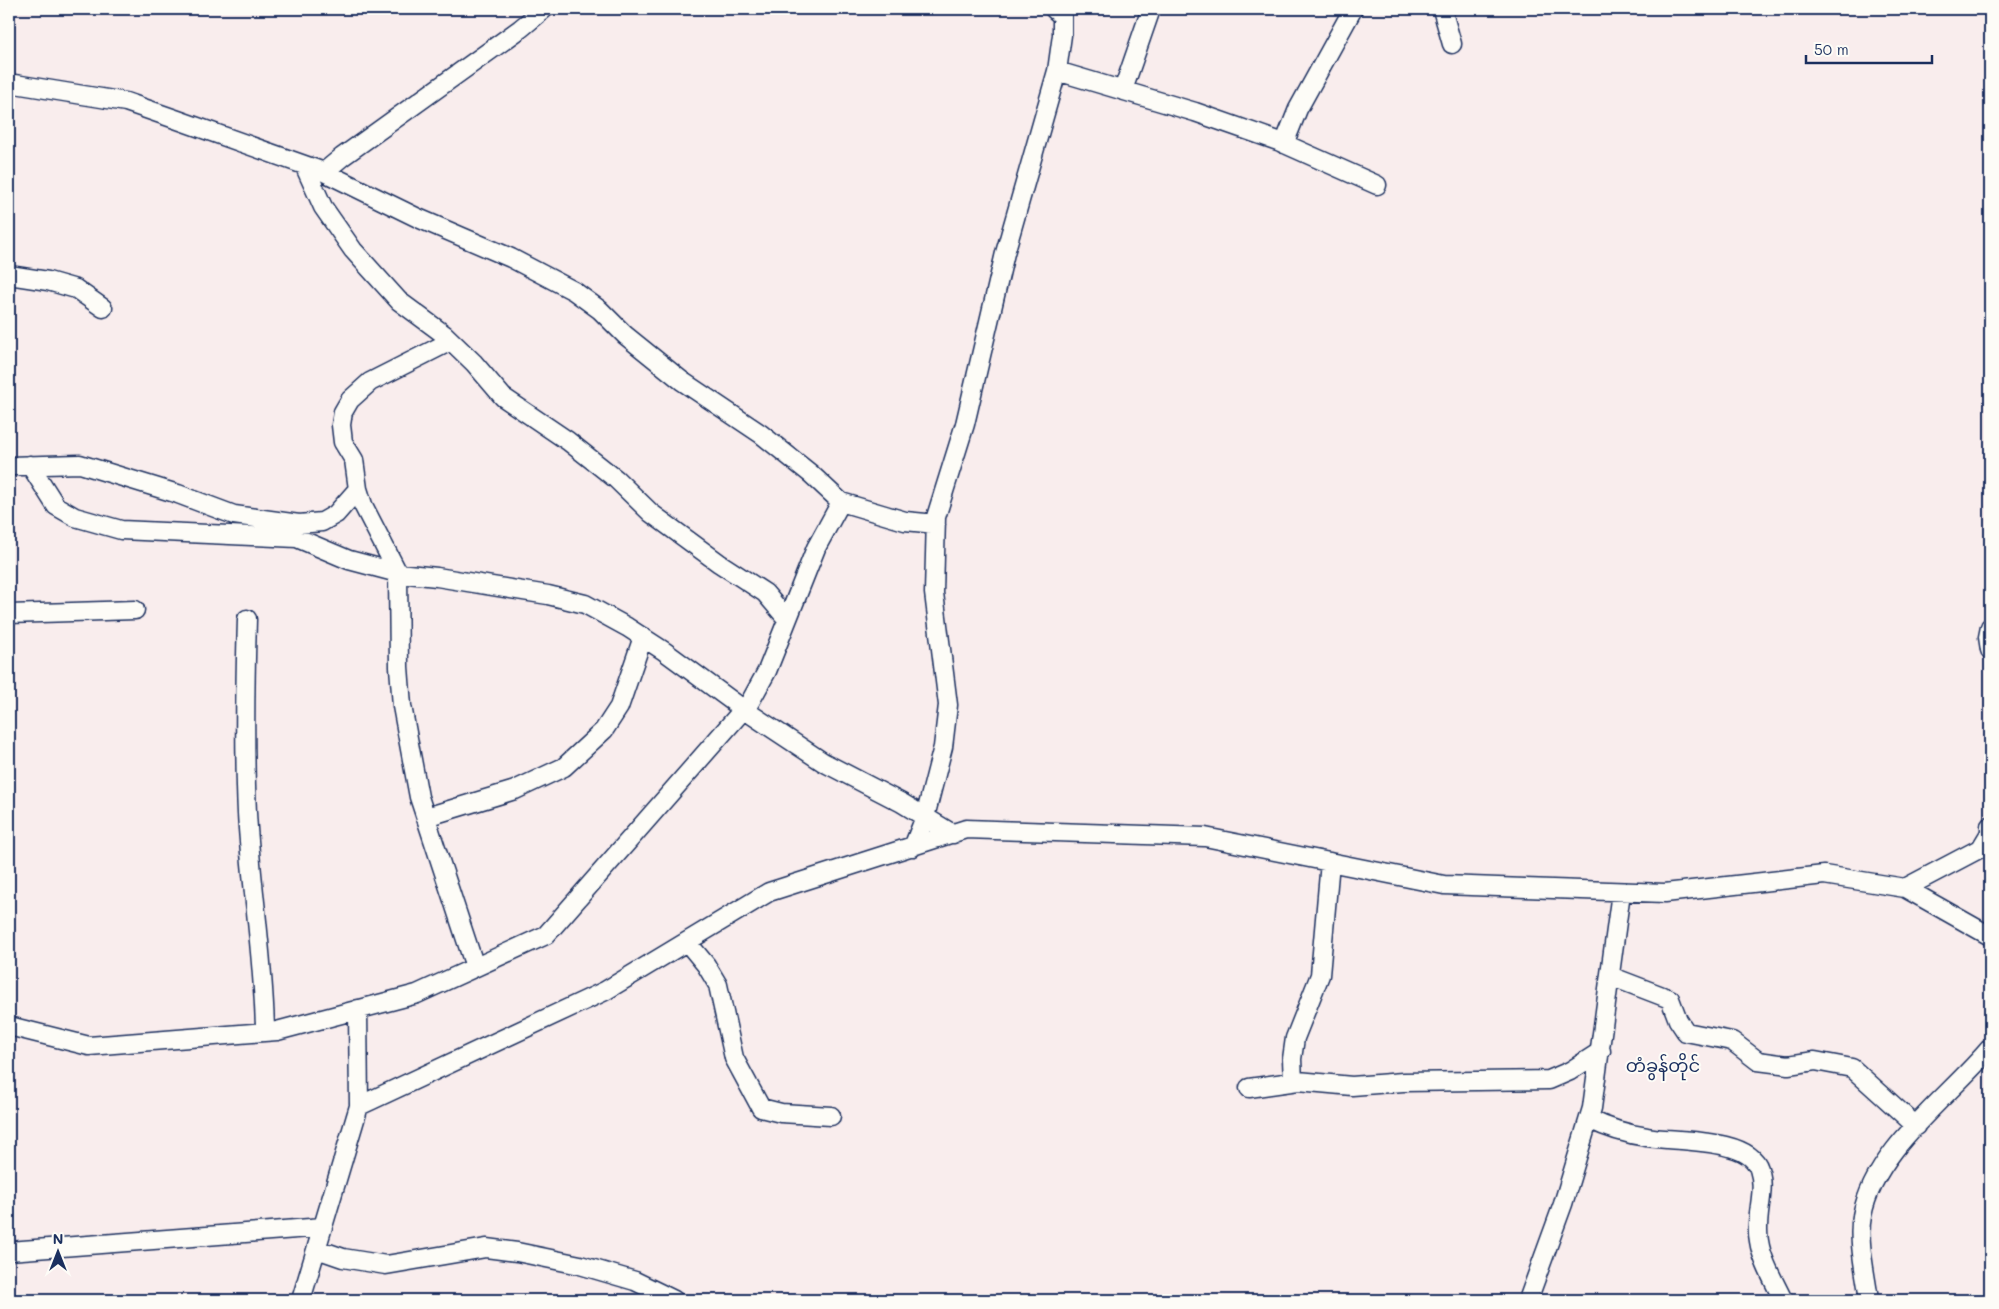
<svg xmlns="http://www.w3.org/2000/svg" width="1999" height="1309" viewBox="0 0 1999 1309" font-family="Mali,'Noto Sans Myanmar',sans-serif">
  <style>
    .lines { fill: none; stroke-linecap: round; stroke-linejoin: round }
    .minor-casing { stroke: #1b2f5e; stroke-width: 21 }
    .minor { stroke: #fdfcf7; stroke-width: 18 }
    .labels { text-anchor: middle; stroke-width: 4; stroke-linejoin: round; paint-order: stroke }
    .quarter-label { font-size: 18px; fill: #1b2f5e; stroke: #fdfcf7 }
  </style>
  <rect width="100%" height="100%" fill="#f9eded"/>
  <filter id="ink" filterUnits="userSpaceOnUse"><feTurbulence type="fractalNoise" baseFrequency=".02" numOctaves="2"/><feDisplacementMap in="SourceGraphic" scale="10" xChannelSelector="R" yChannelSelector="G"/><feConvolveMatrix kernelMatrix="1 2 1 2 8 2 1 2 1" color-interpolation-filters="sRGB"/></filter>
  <g filter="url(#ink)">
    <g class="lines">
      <g class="minor-casing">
        <path id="minor" d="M1442 9 1452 44
          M1057 71 1195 112 1278 141 1377 185
          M9 83 126 102 178 120 324 172 418 218 511 258 574 291 600 310 625 335 682 381 761 434 811 474 841 502 905 521 936 524
          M1123 90 1151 9
          M1284 144 1298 109 1353 9
          M304 165 323 207 353 250 399 301 445 335 474 363 503 397 568 441 616 479 651 513 719 563 765 593 787 619
          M324 172 342 157 520 29 544 9
          M9 275 48 281 76 289 103 308
          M451 341 370 382 350 400 343 412 341 425 343 442 354 460 358 489 363 505 398 573 399 667 402 706 410 749 419 797 475 967
          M30 465 56 506 75 517 121 530 297 538 349 560 398 573 437 577 548 595 585 604 627 627 664 651 743 709 823 762 902 803 953 834
          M9 466 80 464 178 494 234 515 299 524 322 522 336 514 358 489
          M9 614 135 610
          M247 619C245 684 244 748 247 813 251 886 264 958 265 1032
          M1990 627 1988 637 1990 650
          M426 817 515 790 564 767 604 730 619 707 643 637
          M913 847 925 817 943 747 948 705 934 593 936 517 965 424 1005 253 1057 71 1062 35V16L1054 9
          M1905 888 1981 848 1990 833V826
          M687 942 706 965 718 985 734 1058 761 1108 781 1113 831 1116
          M1610 976 1670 999 1678 1020 1686 1032 1732 1041 1758 1061 1788 1065 1815 1061 1852 1068 1916 1126
          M9 1026 89 1046 277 1031 417 994 546 935 750 702 767 671 816 548 841 502
          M1293 1082 1292 1059 1295 1038 1320 975 1330 862
          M1249 1088 1298 1081 1352 1086 1403 1082 1549 1080 1570 1071 1601 1051
          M359 1106 605 991 769 892 966 829 1205 837 1444 885 1665 893 1824 875 1905 888 1990 936
          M1589 1119C1607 1128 1626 1134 1647 1137 1673 1142 1749 1137 1759 1169 1767 1192 1754 1217 1759 1241 1762 1261 1774 1281 1783 1300
          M317 1249 343 1258 386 1265 486 1248 517 1252 580 1265 635 1281 674 1300
          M9 1251 323 1227
          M301 1300 359 1106 358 1009
          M1528 1300 1563 1204 1592 1108 1621 892
          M1869 1300C1866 1276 1857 1240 1862 1216 1874 1150 1948 1098 1990 1048"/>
      </g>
      <use href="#minor" class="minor"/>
    </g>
  </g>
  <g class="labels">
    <g class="quarter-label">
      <text x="1663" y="1072">တံခွန်တိုင်</text>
    </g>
  </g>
  <rect width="1999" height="1309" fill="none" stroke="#fdfcf7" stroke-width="30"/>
  <rect x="15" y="15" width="1969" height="1279" fill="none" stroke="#1b2f5e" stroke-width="2" filter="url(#ink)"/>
  <g transform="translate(58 1252)" stroke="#fdfcf7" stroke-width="4" paint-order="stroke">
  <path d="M0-4L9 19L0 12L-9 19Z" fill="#1b2f5e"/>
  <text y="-8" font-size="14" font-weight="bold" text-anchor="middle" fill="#1b2f5e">N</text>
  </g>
  <path d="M1806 55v8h126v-8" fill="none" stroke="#1b2f5e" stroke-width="2.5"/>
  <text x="1814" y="55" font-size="15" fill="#1b2f5e" stroke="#fdfcf7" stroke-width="4" paint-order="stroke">50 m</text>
</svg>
